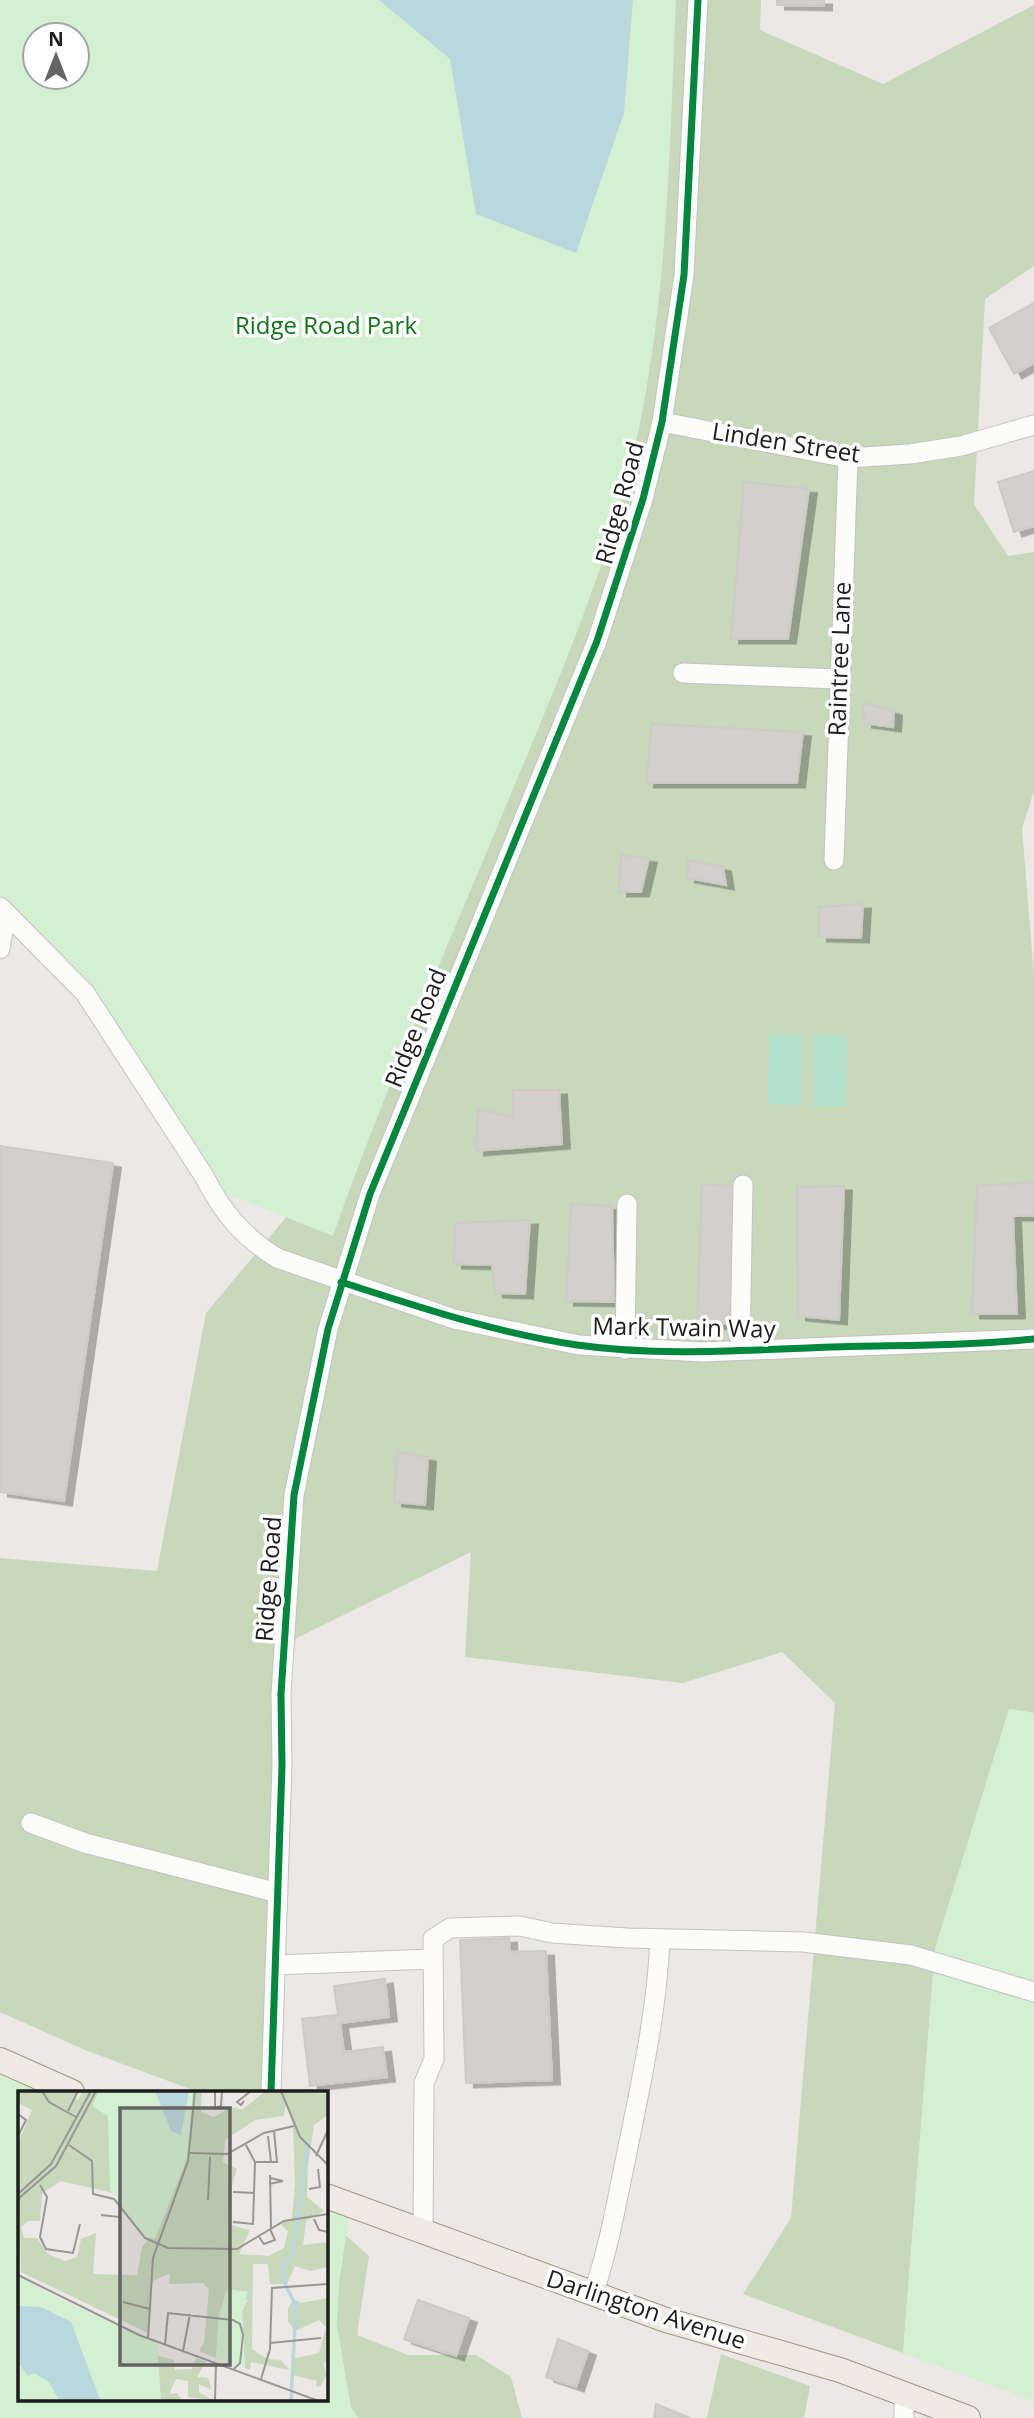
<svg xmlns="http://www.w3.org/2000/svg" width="1034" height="2418" viewBox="0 0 1034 2418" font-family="'Open Sans',sans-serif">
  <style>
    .forest { fill: #c7d8bb; fill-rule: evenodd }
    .park { fill: #d4f0d2; fill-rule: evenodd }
    .pitch { fill: #b2e0cb }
    .water { fill: #bad7dd }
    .building { fill: #d2cfcc; stroke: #cecac7; stroke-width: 2; filter: url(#shadow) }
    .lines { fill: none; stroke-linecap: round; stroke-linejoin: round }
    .minor-casing { stroke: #c4c3c1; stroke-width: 21 }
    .major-casing { stroke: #a09583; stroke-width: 26 }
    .minor { stroke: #fcfcfb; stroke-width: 19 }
    .major { stroke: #efeae4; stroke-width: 24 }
    .cycleway-casing { stroke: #fff; stroke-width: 11 }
    .cycleway { stroke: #00873e; stroke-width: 7 }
    .labels { text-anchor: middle; stroke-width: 7; stroke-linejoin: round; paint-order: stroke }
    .park-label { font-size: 24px; fill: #107515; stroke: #fff }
    .street-label { font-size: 24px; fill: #1d1d1d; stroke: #fff }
    .inset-river { fill: none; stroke: #bad7dd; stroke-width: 3.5 }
    .inset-road { fill: none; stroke: #999795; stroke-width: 2 }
    .view { fill: #656463; fill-opacity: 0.15; stroke: #656463; stroke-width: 3.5 }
    .inset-edge { fill: none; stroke: #1d1d1d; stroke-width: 3.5 }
  </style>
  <defs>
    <filter id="shadow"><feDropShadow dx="8" dy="4.5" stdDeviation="0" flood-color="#0004"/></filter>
  </defs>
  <rect width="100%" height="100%" fill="#ebe8e5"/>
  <path class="forest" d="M0 0H761L760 30 883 84 1034 5V266L985 299 974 504 1008 556 1034 552V791L1022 828 1034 976V1713L1009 1709 935 1949 903 2353 743 2294 791 2218 835 1703 782 1652 683 1683 465 1657 471 1552 289 1642 265 2092H198L85 2050 0 2012V1558L157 1571 206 1313 288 1215ZM35 35H77V77H35Z
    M0 2083 19 2092V2399H326V2218L369 2256 357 2335 408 2355H476L511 2377 522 2418H0Z
    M721 2354 810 2386 804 2418H707Z"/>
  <path class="park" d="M0 0H676C669 158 668 317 629 472 602 577 560 677 518 777 455 929 388 1080 333 1236L220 1191 0 894ZM35 35H77V77H35Z
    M1009 1709 1034 1713V2401L903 2353 935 1949Z
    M0 2060 72 2092H19V2399H326V2196L351 2205 339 2283 337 2325 351 2407 358 2418H0Z"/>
  <path class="pitch" d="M769 1034 802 1035 800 1105 768 1104Z
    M814 1035 847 1036 845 1106H813Z"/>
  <path class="water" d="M379 0H633L624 113 576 253 476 214 450 59Z"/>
  <path class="building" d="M777 0H824V6L777 5Z
    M1034 303V363L1014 374 989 328Z
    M1034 471V526L1014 532 998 482Z
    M744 482 809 489 788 639H731Z
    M863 703 894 711 893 727 864 723Z
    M652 724 803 732 797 783H646Z
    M621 855 649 858 641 892H619Z
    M688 860 723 867 726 885 687 878Z
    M863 904 861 938 819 937V907Z
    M513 1090H559L562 1144 476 1151 478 1109 513 1117Z
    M0 1146 113 1163 64 1501 0 1492Z
    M1034 1182V1216H1013L1017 1314H972L977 1186Z
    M702 1184 741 1187 736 1323 697 1326Z
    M844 1186 839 1320 798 1316 797 1187Z
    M571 1204 612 1206 614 1302 566 1301Z
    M530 1220 525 1294 495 1293 492 1265 454 1264 455 1223Z
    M397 1452 428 1457 425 1505 394 1502Z
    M509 1938 510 1952 546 1951 552 2080 466 2083 460 1940Z
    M385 1979 389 2017 340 2023 344 2052 383 2047 387 2077 310 2086 302 2019 338 2015 334 1986Z
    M418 2300 469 2318 456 2356 404 2339Z
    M558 2339 588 2351 576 2387 546 2377Z
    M656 2404 690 2418H654Z"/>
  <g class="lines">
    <g class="minor-casing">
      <path id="minor" d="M662 422 848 458 910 454 961 446 1034 425
        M683 673 838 679
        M834 860 848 458
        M0 907 85 993 204 1176C223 1213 242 1236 277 1258L454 1319 579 1345 702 1352 1034 1339
        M0 949 6 913
        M625 1349 627 1204
        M740 1350 743 1185
        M31 1823 85 1843 278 1893
        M275 1965 432 1959
        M271 2092 282 1766 281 1694 294 1495 328 1329 370 1194 597 641 643 499 662 422 684 275 698 0
        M423 2232 424 2083 434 2059 433 1939 450 1928 520 1926 552 1933 627 1938 803 1942 911 1955 1034 1992
        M593 2294C609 2248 617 2200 627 2152 641 2082 657 2012 660 1939
        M904 2418V2394"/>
    </g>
    <g class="major-casing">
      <path id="major" d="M0 2060 72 2092
        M326 2196 666 2320 840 2370 968 2418"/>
    </g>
    <use href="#minor" class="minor"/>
    <use href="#major" class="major"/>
    <g class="cycleway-casing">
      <path id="cycleway" d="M341 1282C419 1307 496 1333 577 1345 661 1357 747 1350 832 1347 899 1345 967 1346 1034 1339
        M271 2092 282 1766 281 1694 294 1495 328 1329 370 1194 597 641 643 499 662 422 684 275 698 0"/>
    </g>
    <use href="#cycleway" class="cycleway"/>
  </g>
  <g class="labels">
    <g class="park-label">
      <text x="326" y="334">Ridge Road Park</text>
    </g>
    <g class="street-label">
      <text transform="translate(786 443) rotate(9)" y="8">Linden Street</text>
      <text transform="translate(620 503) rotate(-75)" y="8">Ridge Road</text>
      <text transform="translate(840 659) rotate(-88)" y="8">Raintree Lane</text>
      <text transform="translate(416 1028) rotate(-68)" y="8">Ridge Road</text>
      <text transform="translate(684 1328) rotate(1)" y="8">Mark Twain Way</text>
      <text transform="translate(269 1579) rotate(-86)" y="8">Ridge Road</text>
      <text transform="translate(646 2310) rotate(18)" y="8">Darlington Avenue</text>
    </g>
  </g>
  <g transform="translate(18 2091)">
    <rect width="310" height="310" fill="#ebe8e5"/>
    <path d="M0 0H59L56 7 60 9 65 0H184L183 21 196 26 214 16 224 19 248 0 310 3V24L296 34 290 74 289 106 306 120 288 130 285 154 310 151V176L292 180 277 175 269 193H252L250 173H235L234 258 249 268 263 269 271 279 233 271 232 279 227 277 224 220 230 208 201 224 198 267 181 260 186 252 191 198 185 192 151 193 152 182 133 191 130 242 3 181 0 52 14 19 0 12ZM268 9 275 35 277 94 274 127 261 132 270 140 266 157 251 165 221 163 232 139 213 134 210 105 219 78 205 71 207 49 237 29 266 25ZM43 90 104 104 132 146 124 156 119 184 75 183 78 142 63 148 59 166 47 170 30 163 19 147H6L3 136 10 130H22L24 102ZM310 207V270L305 273 309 283 302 296 298 295 299 290 275 284 274 268 301 262 308 236 301 229 277 240 270 230V218L275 208 283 212ZM136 252 140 265 156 269 157 279 174 278 178 267 188 270 179 286 190 287 194 299 181 293V301L194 309 170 306V290L158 288 151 303 159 302 164 309H82Z" fill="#c7d8bb" fill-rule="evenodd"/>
    <path d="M81 0H175L169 67 137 148 125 144 92 99 90 25 74 15ZM0 184 39 207 139 251 143 309H0ZM209 198 230 201 224 220 227 277 198 267 201 224Z" fill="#d4f0d2"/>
    <path d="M137 0H171L163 44 153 40ZM0 215 23 216 53 231 82 309H41L31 291 16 282 10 285 0 271Z" fill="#bad7dd"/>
    <path class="inset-river" d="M273 309 278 215 266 191 265 175 275 162 290 47"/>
    <path class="inset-road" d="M24 0 31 11 58 26M197 0V17L203 15 204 0M263 0 282 46 310 74M226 10 223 14 219 11 233 0M50 20 60 0M0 23 8 29 0 45M250 45 253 71M51 54 74 70 75 103 96 108 127 147 150 157 219 158 266 130 310 123M172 62 209 63 246 42 276 35M298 65 310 39M237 71H259L256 40M252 84 253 138M251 93 265 90 252 87M22 94 29 106 22 146 28 158 55 162 62 133M291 98 302 96 300 78M215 101 236 102M0 103 33 73 73 0M0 108 38 75 78 0M190 109 192 66M83 124 101 126 103 115M296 128 301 139 310 141M215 131 235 133 237 71 228 54M241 146 246 153 257 149 252 138M0 184 121 244 298 309M105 211 132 218M130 248 135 167 170 70 177 0M252 252 303 247M147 254 150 222 215 229 222 233 225 244 222 272 216 278M165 260 172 223M243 288 252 258 254 197 310 193M197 309 198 273"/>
    <path class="view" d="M102 17H212V274H102Z"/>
    <rect width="310" height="310" class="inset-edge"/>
  </g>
  <g transform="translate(56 56)"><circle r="33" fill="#ffffff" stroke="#a5a5a5" stroke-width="2"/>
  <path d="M0-5L12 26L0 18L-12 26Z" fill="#656463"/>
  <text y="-10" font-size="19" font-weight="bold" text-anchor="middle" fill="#1d1d1d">N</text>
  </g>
</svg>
